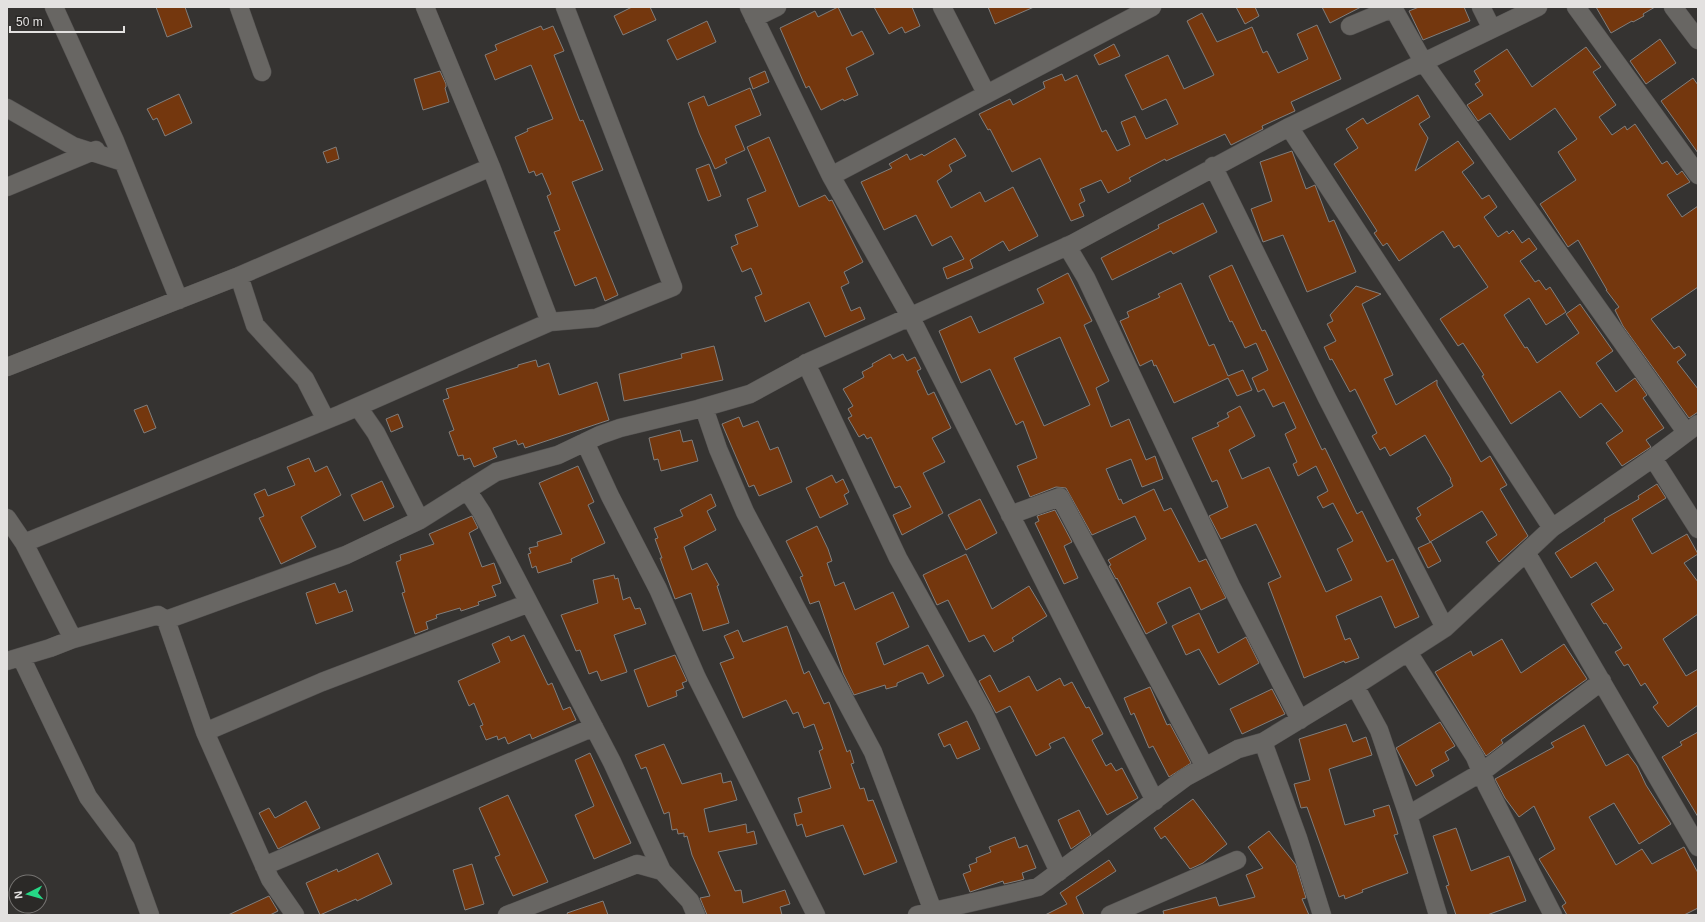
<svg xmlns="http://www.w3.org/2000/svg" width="1705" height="922" viewBox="0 0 1705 922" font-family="Helvetica,sans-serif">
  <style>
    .building { fill: #74370e; stroke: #817e7c; fill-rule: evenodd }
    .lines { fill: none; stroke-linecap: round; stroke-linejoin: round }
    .minor-casing { stroke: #545251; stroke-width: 19 }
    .minor { stroke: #686663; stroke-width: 18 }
  </style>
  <rect width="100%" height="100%" fill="#353331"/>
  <path class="building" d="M156 7H185L192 27 167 37Z
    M632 7H650L656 20 623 35 614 16Z
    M838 7 852 36 862 31 874 54 846 68 858 95 844 101 843 99 821 110 809 86 806 88 780 28 815 11 818 17Z
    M874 7H912L920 26 905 33 902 27 889 34Z
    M988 7H1034L995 24Z
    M1236 7H1255L1259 16 1245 24Z
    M1322 7H1361L1330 23Z
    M1419 7H1464L1470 21 1423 40 1409 11Z
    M1596 7H1655L1643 14 1644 16 1633 22 1632 21 1611 33Z
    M1202 13 1217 42 1252 27 1263 53 1267 51 1278 73 1308 59 1297 34 1317 25 1341 79 1291 102 1295 111 1262 126 1263 129 1231 145 1225 134 1166 161 1165 159 1129 178 1131 181 1108 193 1101 180 1080 189 1085 201 1079 204 1084 216 1071 221 1040 158 1012 172 990 129 988 130 979 114 1010 99 1013 105 1045 88 1043 82 1062 74 1065 81 1077 75 1102 132 1106 130 1117 151 1130 145 1121 122 1135 116 1146 139 1178 124 1166 99 1142 110 1125 75 1168 55 1184 89 1214 75 1187 21Z
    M707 21 716 42 677 60 667 40Z
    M541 26 543 30 553 26 564 51 554 55 580 121 583 120 603 170 572 182 618 295 605 301 596 277 575 286 554 232 560 230 547 196 551 194 542 173 536 176 534 171 529 173 515 137 528 131 527 129 553 119 531 65 495 80 485 55 497 50 495 45Z
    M1660 39 1676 63 1646 84 1630 61Z
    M1114 44 1120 56 1099 65 1094 55Z
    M1586 47 1601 67 1593 72 1616 105 1599 117 1612 135 1625 126 1627 130 1635 124 1662 164 1667 161 1677 175 1682 171 1690 182 1667 195 1682 217 1698 206V287L1651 319 1674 349 1679 346 1686 355 1677 362 1698 389V412L1689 418 1623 326 1615 310 1619 307 1606 290H1607L1578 240 1568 247 1540 204 1576 180 1558 152 1577 139 1555 108 1510 140 1490 113 1478 121 1467 105 1483 95 1475 84 1480 81 1474 71 1507 49 1532 87Z
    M440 71 446 84V87L445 88 449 102 423 110 414 79Z
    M765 71 769 82 753 89 749 78Z
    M1693 78 1698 85V153L1661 101Z
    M750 88 761 115 735 126 745 150 725 159 727 163 715 169 699 133 688 103 704 96 708 106Z
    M179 94 192 123 165 136 157 118 153 120 147 109Z
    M1418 95 1430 117 1419 124 1428 138 1415 171 1458 141 1474 163 1462 172 1482 199 1489 195 1497 207 1484 217 1498 237 1507 231 1509 234 1513 230 1522 243 1529 238 1537 249 1520 261 1535 282 1539 280 1546 290 1550 287 1566 312 1546 325 1529 298 1504 315 1525 348 1527 347 1537 363 1579 333 1566 314 1580 304 1613 351 1596 363 1616 392 1635 378 1647 395 1643 398 1664 428 1646 440 1651 447 1622 466 1606 443 1623 431 1601 403 1580 418 1560 391 1511 424 1482 376 1484 375 1463 343 1458 346 1440 319 1488 287 1459 245 1454 248 1443 231 1399 261 1387 243 1383 246 1374 233 1377 231 1334 164 1358 148 1346 129 1363 118 1367 124Z
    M769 137 799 207 825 195 829 201 832 200 863 262 844 272 849 283 841 287 851 311 860 307 865 319 825 337 809 302 765 322 755 297 762 294 751 268 742 272 731 247 738 244 735 235 758 226 747 199 766 191 747 147Z
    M955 138 966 156 949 165 952 171 937 181 951 208 980 192 985 202 1013 187 1038 236 1009 251 1003 241 970 260 973 268 947 279 943 268 964 259 951 236 932 246 916 215 884 230 861 182 892 168 889 164 907 154 910 160 922 154 924 156Z
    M336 147 339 159 327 163 323 152Z
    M1292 151 1306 189 1315 185 1329 222 1334 220 1356 272 1307 292 1283 235 1263 242 1251 209 1272 201 1260 162Z
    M709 164 721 196 708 201 696 169Z
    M1203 203 1217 232 1173 254 1171 251 1112 280 1101 258 1159 228 1158 225Z
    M1232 265 1262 331 1265 330 1322 450 1325 448 1357 514 1362 511 1387 562 1393 559 1419 617 1395 628 1381 596 1336 616 1345 640 1350 638 1359 658 1345 663 1344 661 1304 678 1268 583 1281 577 1261 534 1256 524 1221 539 1209 516 1228 507 1217 480 1212 482 1192 438 1219 426 1217 423 1229 417 1227 413 1240 406 1255 436 1229 450 1242 479 1269 467 1326 592 1352 580 1337 549 1353 541 1333 503 1323 508 1317 497 1328 491 1316 466 1298 476 1293 464 1297 462 1285 434 1296 428 1284 402 1273 407 1264 389 1258 392 1252 378 1268 370 1256 343 1245 348 1232 321 1230 322 1209 276Z
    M1068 273 1092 321 1084 325 1109 381 1096 388 1111 427 1129 419 1146 460 1155 456 1163 479 1142 487 1131 459 1106 469 1119 500 1121 499 1123 504 1154 489 1164 511 1171 508 1199 562 1206 559 1226 598 1201 610 1190 587 1157 603 1167 623 1146 634 1117 578 1116 579 1109 566 1111 565 1108 560 1146 539 1135 516 1092 535 1066 488 1056 487 1030 497 1017 466 1037 458 1023 421 1016 425 990 369 961 383 939 331 971 316 979 333 1044 303 1037 289ZM1060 337 1090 405 1044 426 1014 358Z
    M1181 283 1209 346 1214 344 1228 376 1243 370 1252 390 1237 396 1228 378 1174 403 1156 365 1154 366 1152 360 1140 366 1120 321 1129 317 1127 312 1160 297 1158 294Z
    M1356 286 1381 294 1362 304 1393 375 1384 379 1396 405 1437 380V385L1481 462 1490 456 1507 485 1500 489 1528 536 1499 562 1486 542 1497 535 1482 511 1430 542 1416 518 1421 515 1417 508 1453 486 1450 480 1451 479 1425 435 1390 456 1385 447 1380 450 1372 436 1377 433 1355 389 1350 392 1332 359 1330 360 1324 347 1336 341 1327 324 1333 321 1330 315Z
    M714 346 723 380 624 401 619 374 682 358 681 354Z
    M890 354 893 359 903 354 907 361 915 357 921 369 917 371 928 395 934 392 951 428 932 438 945 462 923 473 943 513 902 535 893 515 911 507 900 486 895 488 871 437 867 439 864 434 859 437 848 418 852 416 848 409 853 406 843 389 864 377 862 372 873 366 872 364Z
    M536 360 538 367 549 363 559 395 597 382 609 420 525 448 523 443 518 445 516 440 493 448 497 457 474 467 470 458 464 460 463 455 458 456 449 432 454 430 443 400 449 398 446 389 518 367V365Z
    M147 405 156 428 144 433 134 410Z
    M398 414 403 427 391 432 386 419Z
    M739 417 743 427 758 421 770 450 778 447 792 482 759 496 754 485 749 487 722 424Z
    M680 430 683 442 692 440 698 461 661 471 658 459 654 460 649 438Z
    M309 458 315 472 327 466 341 495 301 517 316 547 281 564 259 518 264 516 254 494 265 489 268 496 295 485 287 467Z
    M578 466 594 502 588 505 605 543 571 559 572 562 538 573 536 566 532 568 528 554 531 553 529 548 538 546 537 542 562 534 539 483Z
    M832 475 836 483 843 479 849 492 844 495 848 504 820 518 806 488Z
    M382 481 394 507 364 521 351 495Z
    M1657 484 1666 498 1632 519 1652 554 1687 534 1698 554 1684 563 1698 582V614L1663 639 1686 676 1698 669V705L1668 727 1653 707 1658 703 1645 683 1641 686 1628 664 1624 666 1615 652 1622 648 1606 623 1604 624 1591 604 1614 590 1596 562 1571 578 1555 553 1605 521 1604 519 1639 499 1638 496Z
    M711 494 716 506 707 511 716 530 684 547 692 570 707 563 719 585 717 586 729 623 703 631 691 593 675 599 660 558H662L655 539 658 538 654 528 683 516 680 510Z
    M980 499 997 533 966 550 948 515Z
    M1055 510 1072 542 1064 546 1078 578 1064 584 1035 523 1039 521 1037 516Z
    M472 516 478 528 469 533 482 567 494 563 501 583 492 586 496 596 478 602 479 605 461 611 460 608 436 615 437 618 426 622 428 629 415 634 402 593 405 592 396 562 401 560 400 555 434 544 429 534Z
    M817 526 828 549 832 561 827 563 835 586 844 582 855 610 893 592 909 627 876 643 884 665 928 645 944 676 928 684 923 673H920L897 683V686L886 689 885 685 854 695 843 673 819 601 810 604 800 577 803 576 786 541Z
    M1431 542 1441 561 1428 568 1418 548Z
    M966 554 992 609 1029 586 1047 616 1012 638 1014 641 994 652 984 635 969 642 948 600 937 605 923 575Z
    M614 575 615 579 618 578 623 600 630 597 635 609 640 608 646 624 614 635 627 672 601 681 597 671 589 674 580 650 576 651 561 615 598 603 593 580Z
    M335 583 339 593 346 590 353 611 316 624 306 593Z
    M1199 613 1218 653 1246 637 1259 663 1219 685 1199 649 1186 655 1172 626Z
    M787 626 804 674 809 671 824 704 829 702 847 752 850 750 854 763 851 764 860 789 864 788 868 801 873 800 897 862 864 875 843 825 806 837 802 824 797 826 794 814 802 812 798 798 831 788 819 751 823 749 814 724 804 728 798 712 793 714 786 700 743 718 720 663 734 658 724 636 738 630 743 642Z
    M524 635 548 685 552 683 563 710 570 707 576 720 532 739 530 734 508 744 505 737 498 740 497 736 486 740 480 726 483 725 474 703 469 706 458 681 500 662 492 644 509 636 511 641Z
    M1502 639 1521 673 1564 644 1587 679 1501 740 1503 743 1486 756 1435 672 1471 651 1473 656Z
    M675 655 687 681 682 683 684 688 676 691 677 696 648 707 634 670Z
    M990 675 999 692 1029 676 1037 691 1060 678 1064 686 1072 682 1086 708 1089 707 1103 734 1092 740 1106 766 1111 763 1116 771 1122 768 1138 798 1107 815 1064 737 1049 744 1051 748 1036 756 1010 706 996 713 979 681Z
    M1150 687 1167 725 1170 724 1191 763 1169 777 1153 746 1149 748 1134 713 1131 715 1124 698Z
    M1272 689 1285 714 1242 734 1230 709Z
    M967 721 980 749 957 759 950 744 944 747 938 734Z
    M1440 722 1455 746 1445 752 1449 760 1431 770 1434 776 1416 786 1396 748Z
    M1346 724 1353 742 1366 737 1372 755 1329 769 1345 825 1375 816 1373 810 1389 805 1398 834 1394 835 1408 873 1362 890 1363 892 1345 899 1344 895 1339 897 1307 807 1301 808 1294 784 1310 780 1299 739Z
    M1584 725 1606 766 1628 754 1637 766 1646 785 1671 824 1639 844 1614 803 1589 817 1616 865 1642 849 1652 864 1684 847 1698 873V908L1684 915H1567L1562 906 1566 903 1539 859 1555 849 1534 806 1519 817 1505 798 1495 779 1554 747 1551 743Z
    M1698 732V817L1662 757 1682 745 1680 742Z
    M664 744 682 784 721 773 723 783 731 781 737 800 704 809 709 832 746 824 747 833 754 831 757 844 718 852 735 891 741 890 743 903 785 890 790 904 780 907 782 915H707L700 898 710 896 692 855 687 836 684 837V833L678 834 677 829 672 830 669 812 664 814 646 767 641 769 635 755Z
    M590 753 631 843 594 859 575 815 594 806 575 760Z
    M508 795 548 882 513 896 495 857 500 855 479 808Z
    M1193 799 1227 844 1203 863 1190 869 1165 836 1161 839 1154 828Z
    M306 801 320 828 278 849 259 813 269 808 275 818Z
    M1079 810 1091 835 1071 849 1058 820Z
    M1456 828 1471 871 1509 856 1526 901 1487 915H1456L1446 886 1449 885 1433 836Z
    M1269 831 1296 865 1306 898 1302 899 1309 915H1164L1163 911 1216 897 1219 906 1255 897 1246 875 1263 868 1248 847Z
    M1015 837 1019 848 1027 845 1036 868 1022 873 1024 879 1021 880 1004 884 1003 881 970 892 963 874 971 871 969 865 977 862 976 858 991 852 989 847Z
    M378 853 392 884 357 901 356 899 320 915 306 883 337 869 338 872Z
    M1109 860 1116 871 1076 897 1084 915H1045L1067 904 1060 893Z
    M472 864 484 904 465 910 453 870Z
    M269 896 278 911 270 915H228Z
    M603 901 608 915H568L567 913Z"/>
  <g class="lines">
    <g class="minor-casing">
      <path id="minor" d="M54 7 115 141 179 300
        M239 7 262 72
        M425 7 491 167 550 322
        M749 7 831 176 910 316 1155 801
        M942 7 986 93
        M1481 7 1492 29
        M1576 7 1698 175
        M1673 7 1698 40
        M754 18 777 7
        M1350 26 1393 8 1424 63 1686 432
        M7 108 73 146 123 162
        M1289 127 1552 528
        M1213 166 1327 398 1445 628
        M831 176 1152 7
        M7 187 96 150
        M1067 246 1086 278 1231 586 1300 720
        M239 276 491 167
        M806 363 898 558 983 711 1059 872
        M7 367 239 276 255 325 305 379 326 420
        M358 407 376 433 420 520
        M704 408 718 449 745 512 873 752 933 911
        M585 442 610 496 658 589 697 678 816 915
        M1653 458 1698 529
        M467 490 482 513 612 762 662 871
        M1010 515 1060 497 1205 767
        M7 518 24 543 73 639 158 615 166 620 205 732 270 879 295 915
        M24 543 341 414 550 322 596 318 673 287 565 7
        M1526 552 1698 847
        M166 620 346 555 420 520 496 472 558 455 600 435 620 428 698 409 750 394 809 362 1072 244 1289 127 1538 7
        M1408 652 1475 757 1487 786 1553 915
        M21 657 88 797 126 848 150 915
        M7 661 50 648 73 639
        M1355 686 1379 730 1408 815 1438 915
        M205 732 322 682 529 603
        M1263 742 1298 838 1322 915
        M1408 815 1482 772 1602 681
        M264 866 594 727
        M507 915 637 864 662 871 690 901 696 915
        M917 915 1038 887 1186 777 1238 749 1263 742 1355 686 1445 628 1552 528 1653 458 1698 424
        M1110 915 1237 860"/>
    </g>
    <use href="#minor" class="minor"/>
  </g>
  <rect width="1705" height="922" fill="none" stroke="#e3e1e0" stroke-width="16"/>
  <g transform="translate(28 894) rotate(264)"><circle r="19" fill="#2b2927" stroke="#757371"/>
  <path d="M0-3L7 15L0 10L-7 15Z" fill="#26d886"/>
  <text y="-6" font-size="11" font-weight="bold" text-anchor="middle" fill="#e3e1e0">N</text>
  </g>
  <path d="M10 26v6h114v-6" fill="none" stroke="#e3e1e0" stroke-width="2"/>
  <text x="16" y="26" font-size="12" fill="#e3e1e0" stroke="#2b2927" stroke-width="3" paint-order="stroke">50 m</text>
</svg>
